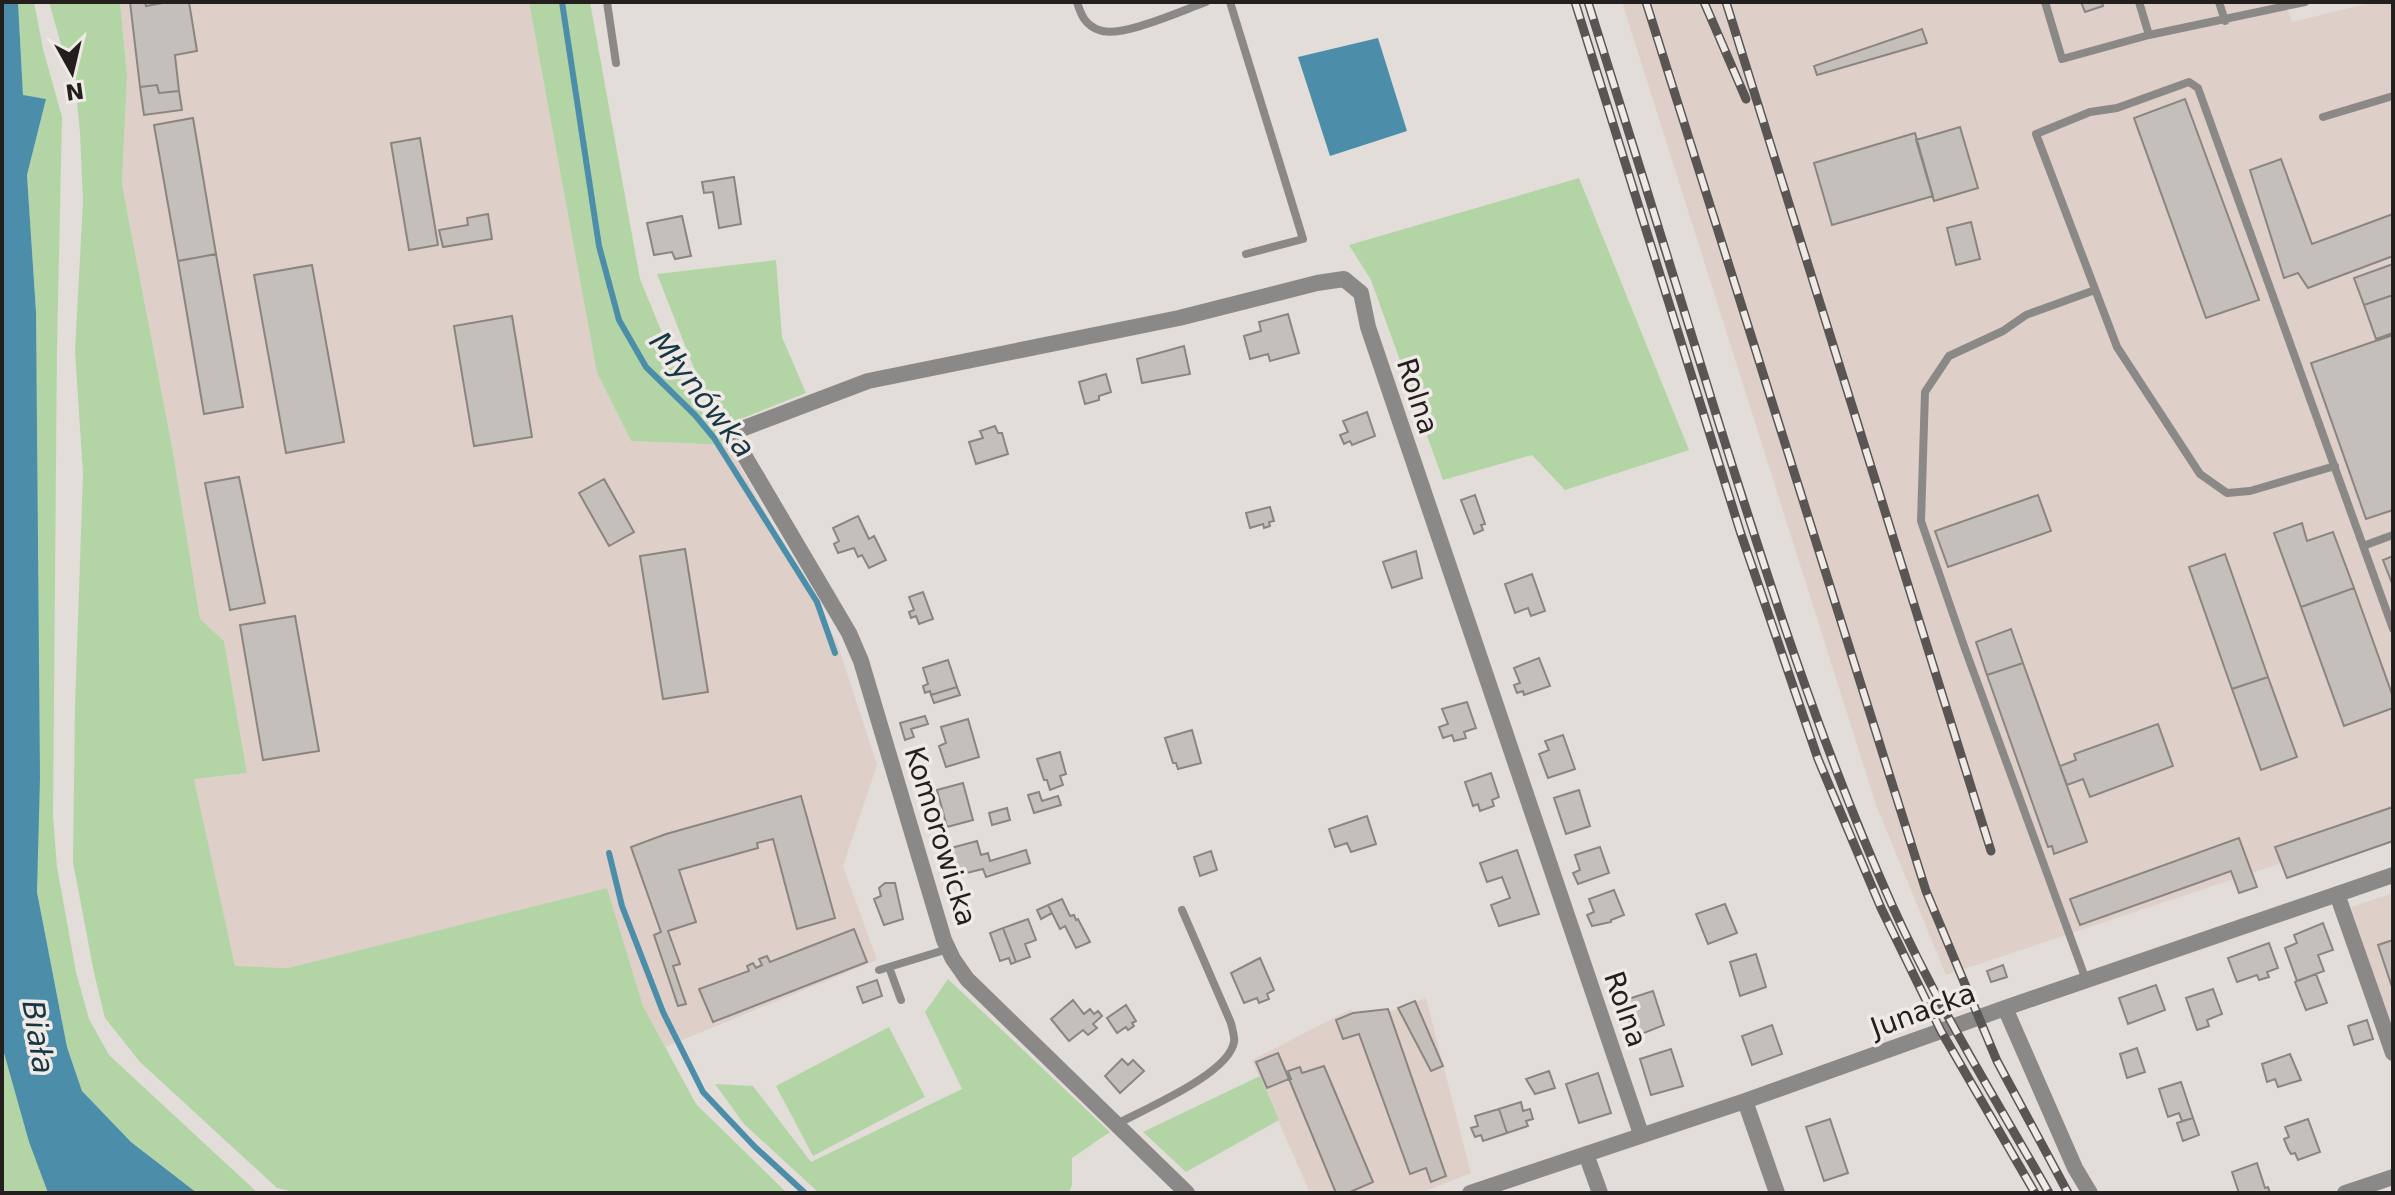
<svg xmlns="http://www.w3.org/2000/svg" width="2395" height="1195" viewBox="0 0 2395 1195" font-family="'DejaVu Sans',sans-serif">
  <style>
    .built { fill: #ded0c9 }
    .green { fill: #b3d5a6 }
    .water { fill: #4c8eaa }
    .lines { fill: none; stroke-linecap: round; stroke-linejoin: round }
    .stream { stroke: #4c8eaa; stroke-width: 6 }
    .building { fill: #c5bfbb; stroke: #8b8582; stroke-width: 2 }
    .lane { stroke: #8b8987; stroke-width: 8 }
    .street { stroke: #8b8987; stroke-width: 16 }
    .rail-casing { stroke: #595554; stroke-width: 9 }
    .rail { stroke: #f0eae6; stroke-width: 6; stroke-dasharray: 18; stroke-linecap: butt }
    .labels { text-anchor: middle; stroke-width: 7; stroke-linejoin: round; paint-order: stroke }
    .street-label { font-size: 28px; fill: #221f1e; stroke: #f0eae6 }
    .water-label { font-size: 30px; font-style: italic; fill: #183745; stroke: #f0eae6 }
  </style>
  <rect width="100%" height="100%" fill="#e3ddd9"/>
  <path class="built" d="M120 2H529L597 373 631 441 728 445 837 642 877 765 843 866 877 960 665 1047 643 1006 607 888 288 968 235 967 194 779 247 773 224 641 200 619 173 452 122 184 127 75Z
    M1622 2H2285L2292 22 2374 2H2393V826L1946 975 1876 805Z
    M2393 893V1035L2351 907Z
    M1426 998 1471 1173 1421 1193H1310L1252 1060 1351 1009 1359 1023Z"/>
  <path class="green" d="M18 2H34L43 49 62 117 57 349 53 816 57 867 76 972 89 1019 109 1055 258 1193H197L131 1142 82 1091 67 1047 37 892 36 312 27 175 46 99 23 96Z
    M49 2H120L127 75 122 184 173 452 200 619 224 641 247 773 194 779 235 966 288 968 607 888 643 1006 696 1104 787 1193H297L277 1188 140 1062 105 1018 94 973 73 862 75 706 83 474 75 351 83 201 80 133 77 101Z
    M529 2H590L640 279 686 391 728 445 631 441 597 373Z
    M1579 178 1689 450 1565 490 1532 455 1443 480 1371 280 1349 245Z
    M776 260 782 337 806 393 733 422 699 381 657 274Z
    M948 979 1110 1132 1072 1158V1185L1069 1193H819L744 1124 715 1084 753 1086 811 1162 962 1089 925 1012Z
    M889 1027 925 1097 813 1156 776 1086Z
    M2 1046 29 1142 48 1193H2Z
    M1260 1076 1279 1120 1186 1172 1143 1132Z"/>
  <path class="water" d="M2 2H18L23 95 46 99 27 175 36 312 40 778 37 892 67 1047 82 1091 131 1142 197 1193H48L29 1142 2 1046Z
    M1378 38 1407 131 1330 156 1298 57Z"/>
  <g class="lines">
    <path class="stream" d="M562 2 599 246 619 320 646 367 695 415 714 438 817 602 835 653
      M609 853 622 906 663 1012 703 1092 755 1147 805 1193"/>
  </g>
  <path class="building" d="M130 2H145L146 6 168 2H189L197 51 175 55 179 91 159 93 157 85 140 87Z
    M2081 2H2102L2103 6 2085 12Z
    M1922 29 1927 43 1817 75 1814 66Z
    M157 85 159 93 179 91 182 110 144 115 140 87Z
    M2185 99 2259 300 2206 318 2134 118Z
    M193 118 216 254 178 261 154 125Z
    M1960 127 1978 188 1934 201 1916 140Z
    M1915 133 1933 196 1832 225 1814 163Z
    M420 138 438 245 409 250 391 143Z
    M2281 159 2312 244 2393 214V256L2308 288 2298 273 2284 278 2250 170Z
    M734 177 741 224 719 228 713 192 704 193 702 182Z
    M488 214 492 239 443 247 439 230 468 225 467 218Z
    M682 216 691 256 675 259 672 252 654 255 647 223Z
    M1971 222 1980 259 1956 265 1947 228Z
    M216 254 243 407 204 414 178 261Z
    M2393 264V295L2364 305 2354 278Z
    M312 265 344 442 286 453 254 275Z
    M2393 295V333L2376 339 2364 305Z
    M1288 314 1299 353 1270 361 1268 354 1250 359 1244 336 1261 331 1259 322Z
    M512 316 532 437 474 446 454 326Z
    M2393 335V510L2366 519 2311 363Z
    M1184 346 1190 374 1142 383 1137 359Z
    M1106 374 1111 392 1099 396V400L1085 404 1079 382Z
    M1367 412 1375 436 1352 445 1350 441 1344 444 1340 435 1348 432 1343 421Z
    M995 426 998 433H1002L1008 454 976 464 969 442 983 438 980 431Z
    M239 477 265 603 230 610 205 483Z
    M604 479 634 532 609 546 579 493Z
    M1475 495 1485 524 1481 525 1483 530 1474 534 1461 500Z
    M2038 495 2051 531 1948 567 1935 531Z
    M1270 507 1274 521 1269 522 1270 526 1264 528 1263 524 1250 528 1246 513Z
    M858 516 869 539 874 536 886 560 869 568 862 555 858 557 854 548 838 553 834 544 839 541 833 528Z
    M2302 523 2307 541 2333 532 2354 588 2301 607 2274 533Z
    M685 549 708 692 663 699 640 556Z
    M1416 551 1422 578 1392 588 1383 562Z
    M2225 554 2268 677 2232 689 2189 567Z
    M2393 556V586L2383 560Z
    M1532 574 1545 611 1531 616 1528 608 1515 613 1505 584Z
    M2354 588 2393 697V708L2344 726 2301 607Z
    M923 592 933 619 919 624 916 616 911 618 909 612 914 610 909 597Z
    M295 616 319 751 263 760 240 625Z
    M2011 629 2023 663 1987 675 1976 642Z
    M1539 658 1550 686 1524 695 1523 691 1517 693 1514 685 1520 683 1514 668Z
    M948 660 957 687 931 695 930 691 925 693 923 686 928 684 923 668Z
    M2023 663 2087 842 2054 854 2052 846 2048 847 1987 675Z
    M2268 677 2297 757 2261 770 2232 689Z
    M957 687 960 695 934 703 931 695Z
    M1467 702 1476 728 1464 732 1466 738 1454 741 1452 735 1443 738 1439 727 1448 724 1442 709Z
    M925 716 928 724 911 729 914 737 905 740 900 723Z
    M968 719 979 757 946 767 939 746 946 743 941 727Z
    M2158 724 2173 766 2090 797 2083 779 2067 785 2060 766 2076 760 2074 754Z
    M1192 730 1201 763 1178 769 1176 763H1173L1165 738Z
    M1563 735 1575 769 1548 778 1539 754 1549 750 1545 741Z
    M1060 752 1066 774 1060 776 1063 785 1050 790 1047 780H1044L1037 759Z
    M1491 773 1499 797 1492 800 1494 806 1480 811 1478 804 1473 806 1465 782Z
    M963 783 973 820 947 827 937 790Z
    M1579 790 1590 826 1566 834 1554 798Z
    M1039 792 1042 801 1058 796 1061 805 1034 813 1028 795Z
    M801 796 835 918 797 929 773 839 757 843 758 848 679 870 696 922 668 931 680 964 673 966 686 1004 678 1006 654 935 661 932 631 847 666 834Z
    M2393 807V841L2287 878 2275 847Z
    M1007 808 1010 820 992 825 989 813Z
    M1367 816 1376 844 1351 852 1347 843 1335 847 1329 829Z
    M2239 838 2257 887 2239 893 2231 871 2080 925 2070 899Z
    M977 841 981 855 988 853 990 861 1026 850 1030 863 986 877 983 869 958 875 951 848Z
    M1600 847 1609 873 1578 884 1573 873 1580 870 1575 855Z
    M1517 850 1539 914 1499 926 1491 905 1510 898 1502 877 1487 882 1480 863Z
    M1211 851 1217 870 1200 876 1194 857Z
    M885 883H895L903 919 884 925 874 899 881 896 879 888Z
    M1614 890 1624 915 1611 920V922L1592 926 1587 915 1594 912 1589 899Z
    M1062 899 1070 916 1074 915 1076 920 1078 919 1090 942 1076 948 1065 926 1060 929 1048 905Z
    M1725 904 1737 933 1708 944 1696 914Z
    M1048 905 1052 913 1041 919 1037 910Z
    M1028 919 1036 940 1025 944 1030 957 1016 962 1003 928Z
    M2323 923 2333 950 2318 955 2324 971 2297 981 2285 948 2297 943 2294 935Z
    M1003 928 1016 962 1011 964 1009 958 1000 961 990 933Z
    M854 929 867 962 713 1022 699 989 749 971 747 966 753 963 756 968 762 965 759 959 767 956 770 962Z
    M2393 940V990L2378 945Z
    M2269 943 2278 968 2267 972 2269 977 2259 980 2257 975 2237 982 2228 958Z
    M1756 954 1766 987 1740 996 1730 962Z
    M1260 958 1274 990 1267 994 1269 999 1259 1003 1257 998 1244 1003 1231 973Z
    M2003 965 2007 977 1991 982 1987 971Z
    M2316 974 2327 1003 2306 1010 2295 982Z
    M877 980 882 996 863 1003 857 987Z
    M2156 985 2165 1010 2128 1024 2119 998Z
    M2213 989 2222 1014 2207 1020 2209 1026 2197 1030 2186 998Z
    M1653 991 1664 1025 1634 1037 1622 1001Z
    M1073 1000 1084 1014 1090 1009 1094 1014 1098 1011 1102 1016 1093 1024 1097 1028 1088 1035 1083 1030 1069 1041 1051 1019Z
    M1415 1001 1443 1066 1431 1071 1398 1008Z
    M1126 1005 1136 1021 1132 1023 1134 1026 1128 1030 1126 1027 1117 1033 1107 1018Z
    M1388 1009 1446 1176 1431 1182 1426 1168 1410 1174 1359 1034 1343 1039 1336 1020 1353 1013Z
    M2367 1020 2373 1039 2354 1045 2348 1026Z
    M1772 1025 1782 1054 1752 1065 1742 1036Z
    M2137 1048 2145 1072 2127 1078 2120 1054Z
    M1671 1049 1683 1086 1651 1095 1640 1059Z
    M1278 1053 1289 1079 1267 1088 1256 1062Z
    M2290 1054 2301 1080 2278 1087 2275 1079 2267 1082 2262 1064Z
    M1122 1059 1128 1065 1133 1060 1144 1071 1120 1093 1105 1076Z
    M1324 1066 1373 1182 1348 1193H1336L1289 1079H1291L1288 1071 1300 1067 1302 1073Z
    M1549 1071 1555 1088 1535 1094 1526 1079Z
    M1598 1073 1611 1113 1579 1123 1566 1084Z
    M2181 1082 2193 1118 2182 1121 2179 1113 2168 1117 2159 1089Z
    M1521 1102 1523 1111 1530 1109 1533 1119 1526 1121 1528 1126 1507 1133 1499 1109Z
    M1499 1109 1507 1133 1483 1141 1481 1135 1475 1137 1471 1128 1478 1126 1475 1116Z
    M2193 1118 2199 1135 2183 1141 2177 1123Z
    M1830 1119 1848 1173 1824 1181 1806 1127Z
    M2308 1119 2320 1152 2298 1160 2295 1153 2291 1154 2288 1149 2284 1139 2289 1137 2285 1127Z
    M2257 1163 2265 1188 2268 1187 2270 1193H2239L2232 1172Z"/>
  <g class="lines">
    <path class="lane" d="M607 2 616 63
      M1077 2C1081 15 1085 25 1099 30 1120 39 1183 10 1206 2
      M1230 2 1303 239 1246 254
      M2045 2 2062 59 2149 35 2305 2
      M2139 2 2149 35
      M2219 2 2225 21
      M2323 117 2393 96
      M2335 466 2250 491 2227 493 2200 474 2117 347 2036 134 2090 112 2117 108 2189 82 2198 88 2393 629
      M2363 546 2393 535
      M889 967 901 1000
      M879 970 948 949
      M2086 980 1964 646 1921 521 1925 392 1949 356 2003 331 2026 315 2095 290
      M1117 1124C1144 1109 1229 1074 1234 1042 1235 1037 1232 1028 1231 1023L1182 910"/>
    <path class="street" d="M2337 894 2393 1053
      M2005 1008 2075 1168 2090 1193
      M1745 1101 1777 1193
      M1586 1154 1600 1193
      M1187 1193 967 979 953 959 944 940 861 661 849 633 731 433 868 381 1179 318 1317 283 1344 279 1361 293 1368 327 1641 1134
      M1470 1193 1745 1101 2005 1008 2393 875
      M2345 1193 2393 1177"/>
    <g class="rail-casing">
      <path id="rail" d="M1575 2 1740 531 1818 759 1881 908 1941 1031 2035 1193
        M1588 2C1631 139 1674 277 1716 414 1768 580 1821 746 1892 905 1937 1005 1995 1098 2049 1193
        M1646 2 1926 891 1997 1061 2068 1193
        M1704 2 1746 99
        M1726 2 1991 851"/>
    </g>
    <use href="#rail" class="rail"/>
  </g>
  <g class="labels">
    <g class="street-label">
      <text transform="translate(1418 396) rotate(72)" y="10">Rolna</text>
      <text transform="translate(941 836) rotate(73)" y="10">Komorowicka</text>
      <text transform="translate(1626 1009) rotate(71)" y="10">Rolna</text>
      <text transform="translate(1923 1010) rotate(-20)" y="10">Junacka</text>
    </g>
    <g class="water-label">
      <text transform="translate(702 395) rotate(52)" y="10">Młynówka</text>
      <text transform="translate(38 1037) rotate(81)" y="10">Biała</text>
    </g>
  </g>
  <rect width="2395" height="1195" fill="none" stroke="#221f1e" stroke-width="8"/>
  <g transform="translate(72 72) rotate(172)" stroke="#f0eae6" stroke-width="6" paint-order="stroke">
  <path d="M0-6L14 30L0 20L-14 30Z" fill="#221f1e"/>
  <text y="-12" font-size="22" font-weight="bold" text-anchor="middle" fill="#221f1e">N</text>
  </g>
</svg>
